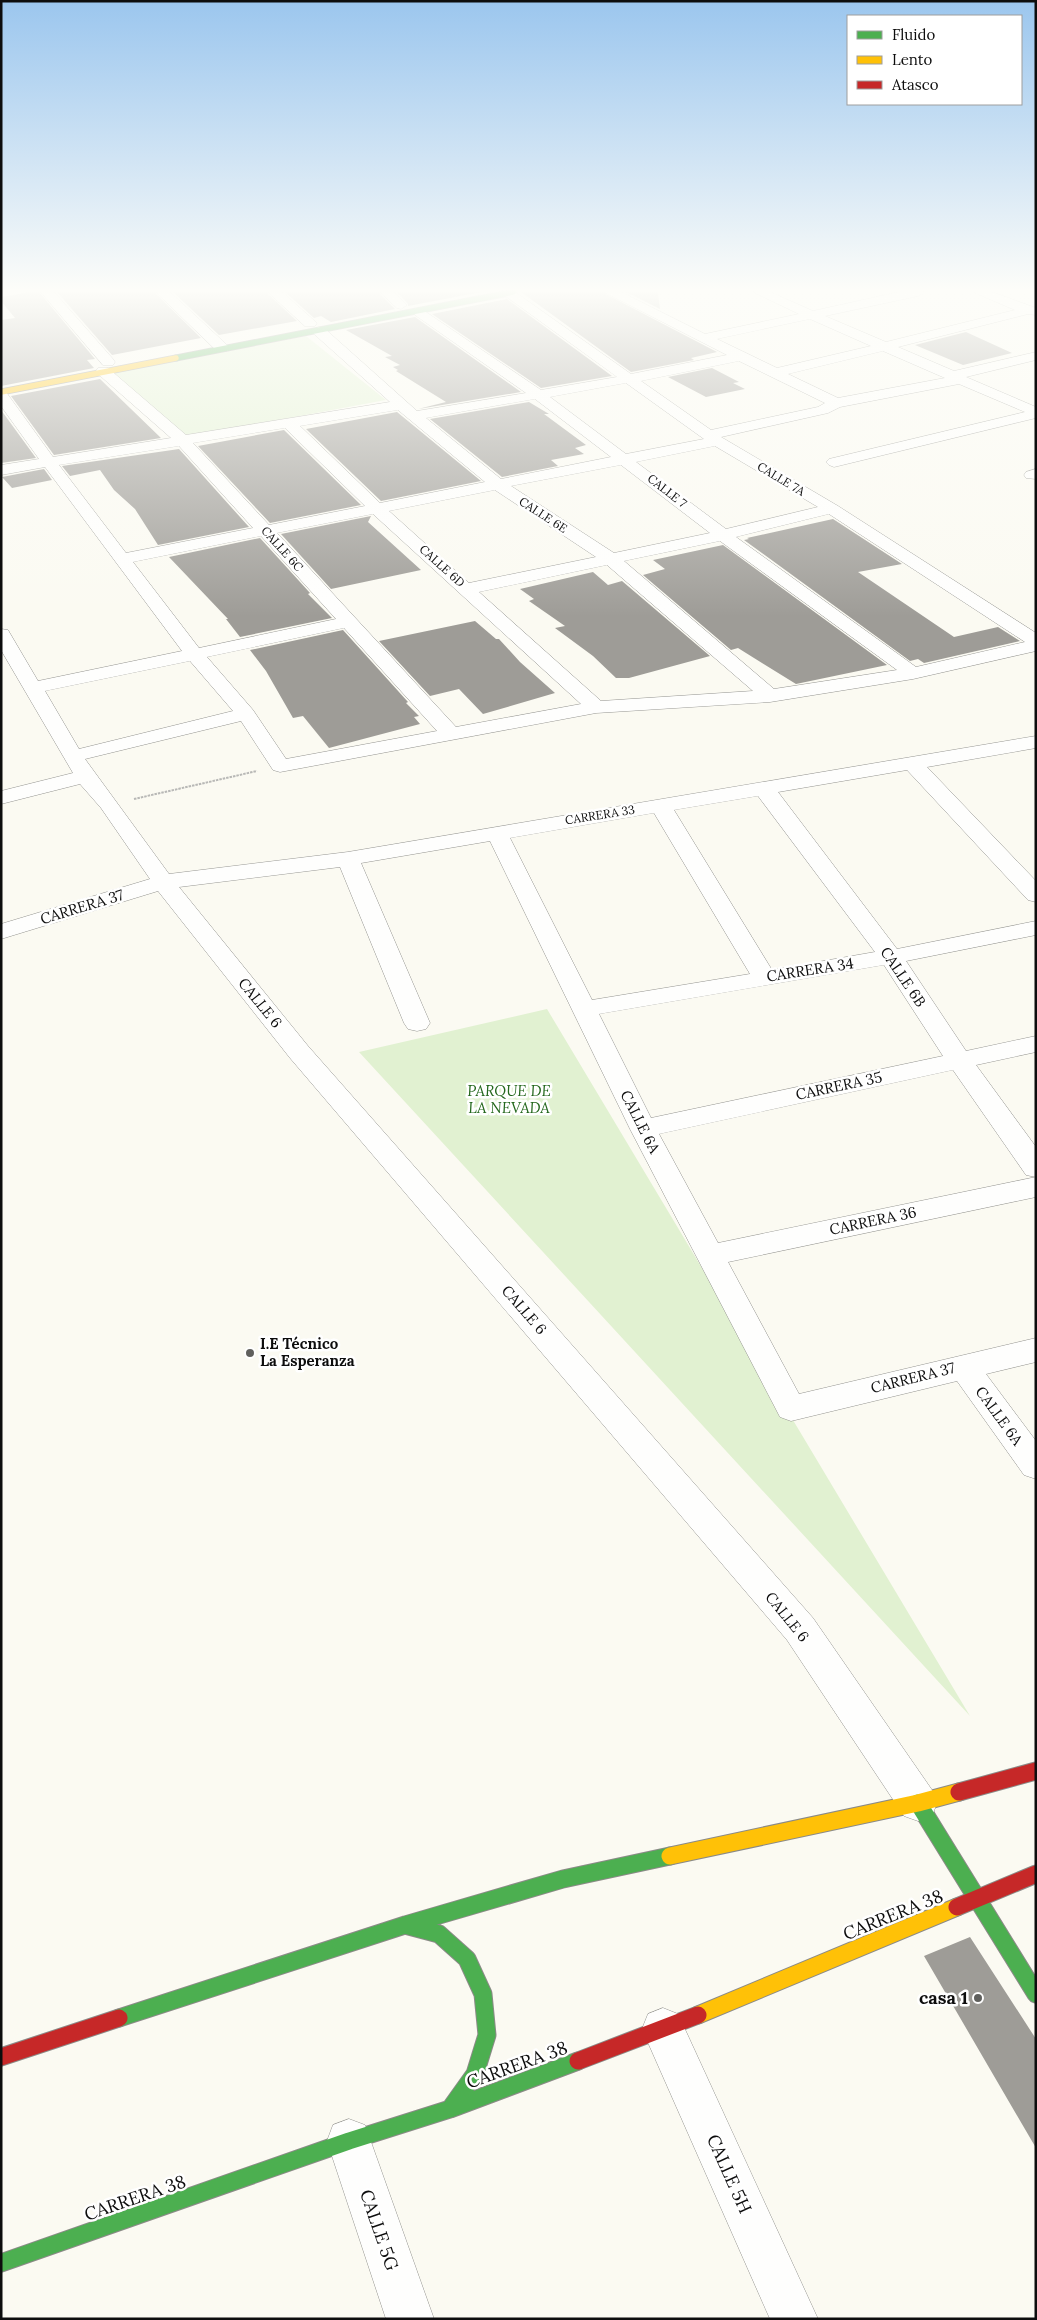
<svg xmlns="http://www.w3.org/2000/svg" width="1037" height="2320" viewBox="0 0 1037 2320" font-family="Lora,serif">
  <style>
    .green { fill: #e1f1d1 }
    .building { fill: #9e9c97 }
    .lines { fill: none; stroke-linecap: round; stroke-linejoin: round }
    .street-casing { stroke: #949490; stroke-width: 1 }
    .fast-far1-casing { stroke: #8b8a87; stroke-width: 7 }
    .fast-casing { stroke: #8b8a87; stroke-width: 19 }
    .slow-far1-casing { stroke: #8b8a87; stroke-width: 7 }
    .slow-casing { stroke: #8b8a87; stroke-width: 19 }
    .jam-casing { stroke: #8b8a87; stroke-width: 19 }
    .path { stroke: #b8b8b6; stroke-width: 2; stroke-dasharray: 2.5 1; stroke-linecap: butt }
    .street { fill: #fefefd; fill-rule: evenodd }
    .fast-far1 { stroke: #4caf50; stroke-width: 5.5 }
    .fast { stroke: #4caf50; stroke-width: 17 }
    .slow-far1 { stroke: #ffc107; stroke-width: 5.5 }
    .slow { stroke: #ffc107; stroke-width: 17 }
    .jam { stroke: #c62828; stroke-width: 17 }
    .poi-dot { fill: #60605d; stroke: #fff; stroke-width: 2 }
    .labels { text-anchor: middle; stroke-width: 5; stroke-linejoin: round; paint-order: stroke }
    .far-street-label { font-size: 12px; fill: #0d0d0d; stroke: #fff }
    .street-label { font-size: 15px; fill: #0d0d0d; stroke: #fff }
    .park-label { font-size: 15px; font-style: italic; fill: #23671c; stroke: #fff }
    .poi-label { font-size: 15px; font-weight: bold; fill: #0d0d0d; stroke: #fff; text-anchor: start }
    .near-street-label { font-size: 18px; fill: #0d0d0d; stroke: #fff }
    .near-poi-label { font-size: 18px; font-weight: bold; fill: #0d0d0d; stroke: #fff; text-anchor: end }
  </style>
  <rect width="100%" height="100%" fill="#fbfaf2"/>
  <path class="green" d="M306 336 386 400 176 439 109 373Z
    M547 1009 970 1716 359 1052Z"/>
  <path class="building" d="M31 292H39L95 359 87 360 94 368 1 386V320L15 318 1 301V297Z
    M57 292H154L201 338 112 355Z
    M173 292H266L297 321 219 335Z
    M285 292H378L395 309 331 322 321 316 314 318Z
    M397 292H481L408 306V304Z
    M521 292H602L717 352 691 358 694 360 631 372Z
    M626 292H658L660 309Z
    M507 299 612 376 541 388 432 314Z
    M415 317 521 392 418 409 446 402 396 371 398 370 393 367 400 365 385 357 392 356 346 330Z
    M966 332 1012 353 963 365 915 345Z
    M712 368 739 382 733 383 745 389 706 397 668 377Z
    M100 379 161 438 54 455 11 396Z
    M529 402 549 414H544L586 445 575 448 584 454 551 460 558 466 502 477 430 419Z
    M1 410 36 458 1 463Z
    M397 412 481 481 381 501 306 429Z
    M284 430 361 505 270 523 198 446Z
    M179 449 249 527 158 545 135 509 114 490 100 470 70 476 62 466Z
    M44 469 52 480 12 488 2 477Z
    M371 516 368 522 421 570 331 589 281 534Z
    M833 519 902 564 858 572 954 637 998 627 1020 641 924 663 918 659 910 661 744 540 749 539 747 538Z
    M260 538 310 593 308 594 332 618 240 637 226 619H228L169 557Z
    M723 545 887 665 796 684 738 648 731 650 643 575 665 569 653 560Z
    M593 572 608 585 622 581 710 656 629 678H616L593 656 555 628 565 626 529 601 534 599 520 589Z
    M475 621 496 639H499L520 662 555 693 483 714 459 689 430 696 379 641Z
    M343 630 408 702 406 703 419 716 414 717 420 724 329 748 303 716 293 718 266 671 250 650Z
    M970 1937 1036 2039V2148L924 1956Z"/>
  <g class="lines">
    <g class="street-casing">
      <path id="street" d="M41 292H54L113 359 115 362 113 365H103Z
        M156 292H170L227 345 229 348 227 351H217Z
        M268 292H282L317 323 315 326H305Z
        M380 292H394L407 305 401 309 397 308Z
        M500 292H515L631 374 727 355 604 292H621L705 334 799 314 753 292H770L813 311 899 292H924L918 296 825 316 886 342 1015 310 973 292H992L1036 308V315L1028 314 898 347 954 371 1036 352V360L966 377 1036 407V418L834 467 829 465 826 462 829 459 1025 412 959 384 840 407 828 413 721 437 838 506 1036 633V651L913 679 770 702 596 713 280 772 273 770 241 721 85 759 169 874 348 852 1036 736V748L927 767 1036 881V902L1028 900 907 770 778 792 897 949 1036 921V935L906 961 966 1051 1036 1036V1052L976 1065 1036 1147V1197L728 1262 799 1394 1036 1338V1362L986 1374 1036 1441V1479L1024 1475 957 1381 791 1421 780 1417 630 1129 490 841 361 863 430 1023 426 1029 417 1031 408 1029 404 1023 340 867 179 887 308 1046 813 1618 932 1790 937 1803 932 1816 918 1821 904 1816 787 1640 290 1058 158 891 1 939V924L150 879 101 808 80 784 1 804V791L73 773 1 650V629L8 630 38 681 182 651 45 467 1 475V465L39 459 1 406V391L6 392 53 457 171 438 98 374 96 371 98 368H108L186 435 390 402 314 334 312 331 319 327 324 328 417 411 526 393 415 315 414 312 415 309 420 308 541 390 617 377ZM810 319 871 346 777 368 717 339ZM883 351 945 378 838 398 788 374ZM739 361 825 403 818 407 711 430 641 381ZM626 383 704 439 626 454 550 397ZM535 399 611 457 501 479 426 418ZM398 410 485 482 380 503 300 426ZM285 428 365 506 269 525 193 443ZM179 446 253 528 126 553 59 465ZM715 446 818 507 726 529 636 462ZM621 465 710 533 614 553 511 486ZM495 490 596 557 469 583 389 511ZM373 514 581 704 456 727 277 533ZM829 514 1025 642 916 667 736 537ZM261 536 336 619 199 648 133 562ZM720 541 897 670 774 689 624 561ZM607 565 753 691 601 701 479 592ZM344 628 437 731 286 759 253 710 207 657ZM190 661 233 711 79 749 45 691ZM758 796 875 952 772 970 674 810ZM654 813 750 974 592 1000 510 838ZM884 965 943 1056 651 1118 599 1014ZM953 1070 1026 1175 1036 1177 718 1243 659 1134Z
        M1036 469V479L1026 478 1024 475 1026 472Z
        M663 2008 678 2014 818 2319H770L642 2029 648 2014Z
        M349 2119 365 2125 434 2319H386L327 2141 333 2125Z"/>
    </g>
    <g class="fast-far1-casing">
      <path id="fast-far1" d="M176 358 513 292"/>
    </g>
    <g class="fast-casing">
      <path id="fast" d="M918 1803 1036 1994
        M405 1925 439 1934 467 1959 483 1994 487 2035 475 2074 450 2109
        M119 2018 405 1925 563 1879 670 1856
        M1 2263 349 2141 450 2109 578 2061"/>
    </g>
    <g class="slow-far1-casing">
      <path id="slow-far1" d="M1 392 176 358"/>
    </g>
    <g class="slow-casing">
      <path id="slow" d="M670 1856 918 1803 959 1792
        M698 2015 957 1907"/>
    </g>
    <g class="jam-casing">
      <path id="jam" d="M959 1792 1036 1771
        M957 1907 1036 1874
        M1 2057 119 2018
        M578 2061 698 2015"/>
    </g>
    <path class="path" d="M134 799 257 771"/>
    <use href="#street" class="street"/>
    <use href="#fast-far1" class="fast-far1"/>
    <use href="#fast" class="fast"/>
    <use href="#slow-far1" class="slow-far1"/>
    <use href="#slow" class="slow"/>
    <use href="#jam" class="jam"/>
  </g>
  <linearGradient id="sky" x2="0" y2="1"><stop stop-color="#9bc6ee"/><stop offset="0.47" stop-color="#fdfdf9"/><stop offset="1" stop-color="#fdfdf9" stop-opacity="0"/></linearGradient>
  <rect width="1037" height="617" fill="url(#sky)"/>
  <g class="poi-dot">
    <circle cx="250" cy="1353" r="5"/>
    <circle cx="978" cy="1998" r="5"/>
  </g>
  <g class="labels">
    <g class="far-street-label">
      <text transform="translate(781 479) rotate(31)" y="4">CALLE 7A</text>
      <text transform="translate(667 491) rotate(38)" y="4">CALLE 7</text>
      <text transform="translate(543 515) rotate(33)" y="4">CALLE 6E</text>
      <text transform="translate(282 549) rotate(48)" y="4">CALLE 6C</text>
      <text transform="translate(442 566) rotate(42)" y="4">CALLE 6D</text>
      <text transform="translate(600 815) rotate(-9)" y="4">CARRERA 33</text>
    </g>
    <g class="street-label">
      <text transform="translate(82 907) rotate(-17)" y="5">CARRERA 37</text>
      <text transform="translate(810 970) rotate(-9)" y="5">CARRERA 34</text>
      <text transform="translate(903 977) rotate(56)" y="5">CALLE 6B</text>
      <text transform="translate(260 1003) rotate(51)" y="5">CALLE 6</text>
      <text transform="translate(839 1086) rotate(-12)" y="5">CARRERA 35</text>
      <text transform="translate(640 1122) rotate(63)" y="5">CALLE 6A</text>
      <text transform="translate(873 1221) rotate(-12)" y="5">CARRERA 36</text>
      <text transform="translate(524 1310) rotate(49)" y="5">CALLE 6</text>
      <text transform="translate(913 1378) rotate(-14)" y="5">CARRERA 37</text>
      <text transform="translate(999 1416) rotate(54)" y="5">CALLE 6A</text>
      <text transform="translate(787 1617) rotate(51)" y="5">CALLE 6</text>
    </g>
    <g class="park-label">
      <text x="509" y="1096">PARQUE DE<tspan x="509" dy="17">LA NEVADA</tspan></text>
    </g>
    <g class="poi-label">
      <text x="260" y="1349">I.E Técnico<tspan x="260" dy="17">La Esperanza</tspan></text>
    </g>
    <g class="near-street-label">
      <text transform="translate(893 1915) rotate(-22)" y="6">CARRERA 38</text>
      <text transform="translate(517 2065) rotate(-20)" y="6">CARRERA 38</text>
      <text transform="translate(729 2174) rotate(66)" y="6">CALLE 5H</text>
      <text transform="translate(135 2198) rotate(-19)" y="6">CARRERA 38</text>
      <text transform="translate(379 2230) rotate(71)" y="6">CALLE 5G</text>
    </g>
    <g class="near-poi-label">
      <text x="968" y="2004">casa 1</text>
    </g>
  </g>
  <rect width="1037" height="2320" fill="none" stroke="#0d0d0d" stroke-width="5"/>
  <rect x="847" y="15" width="175" height="90" fill="#ffffff" stroke="#9e9e9e"/>
  <rect x="857" y="31" width="25" height="8" fill="#4caf50" stroke="#9e9e9e"/>
  <text x="892" y="40" font-size="15" fill="#0d0d0d">Fluido</text>
  <rect x="857" y="56" width="25" height="8" fill="#ffc107" stroke="#9e9e9e"/>
  <text x="892" y="65" font-size="15" fill="#0d0d0d">Lento</text>
  <rect x="857" y="81" width="25" height="8" fill="#c62828" stroke="#9e9e9e"/>
  <text x="892" y="90" font-size="15" fill="#0d0d0d">Atasco</text>
</svg>
